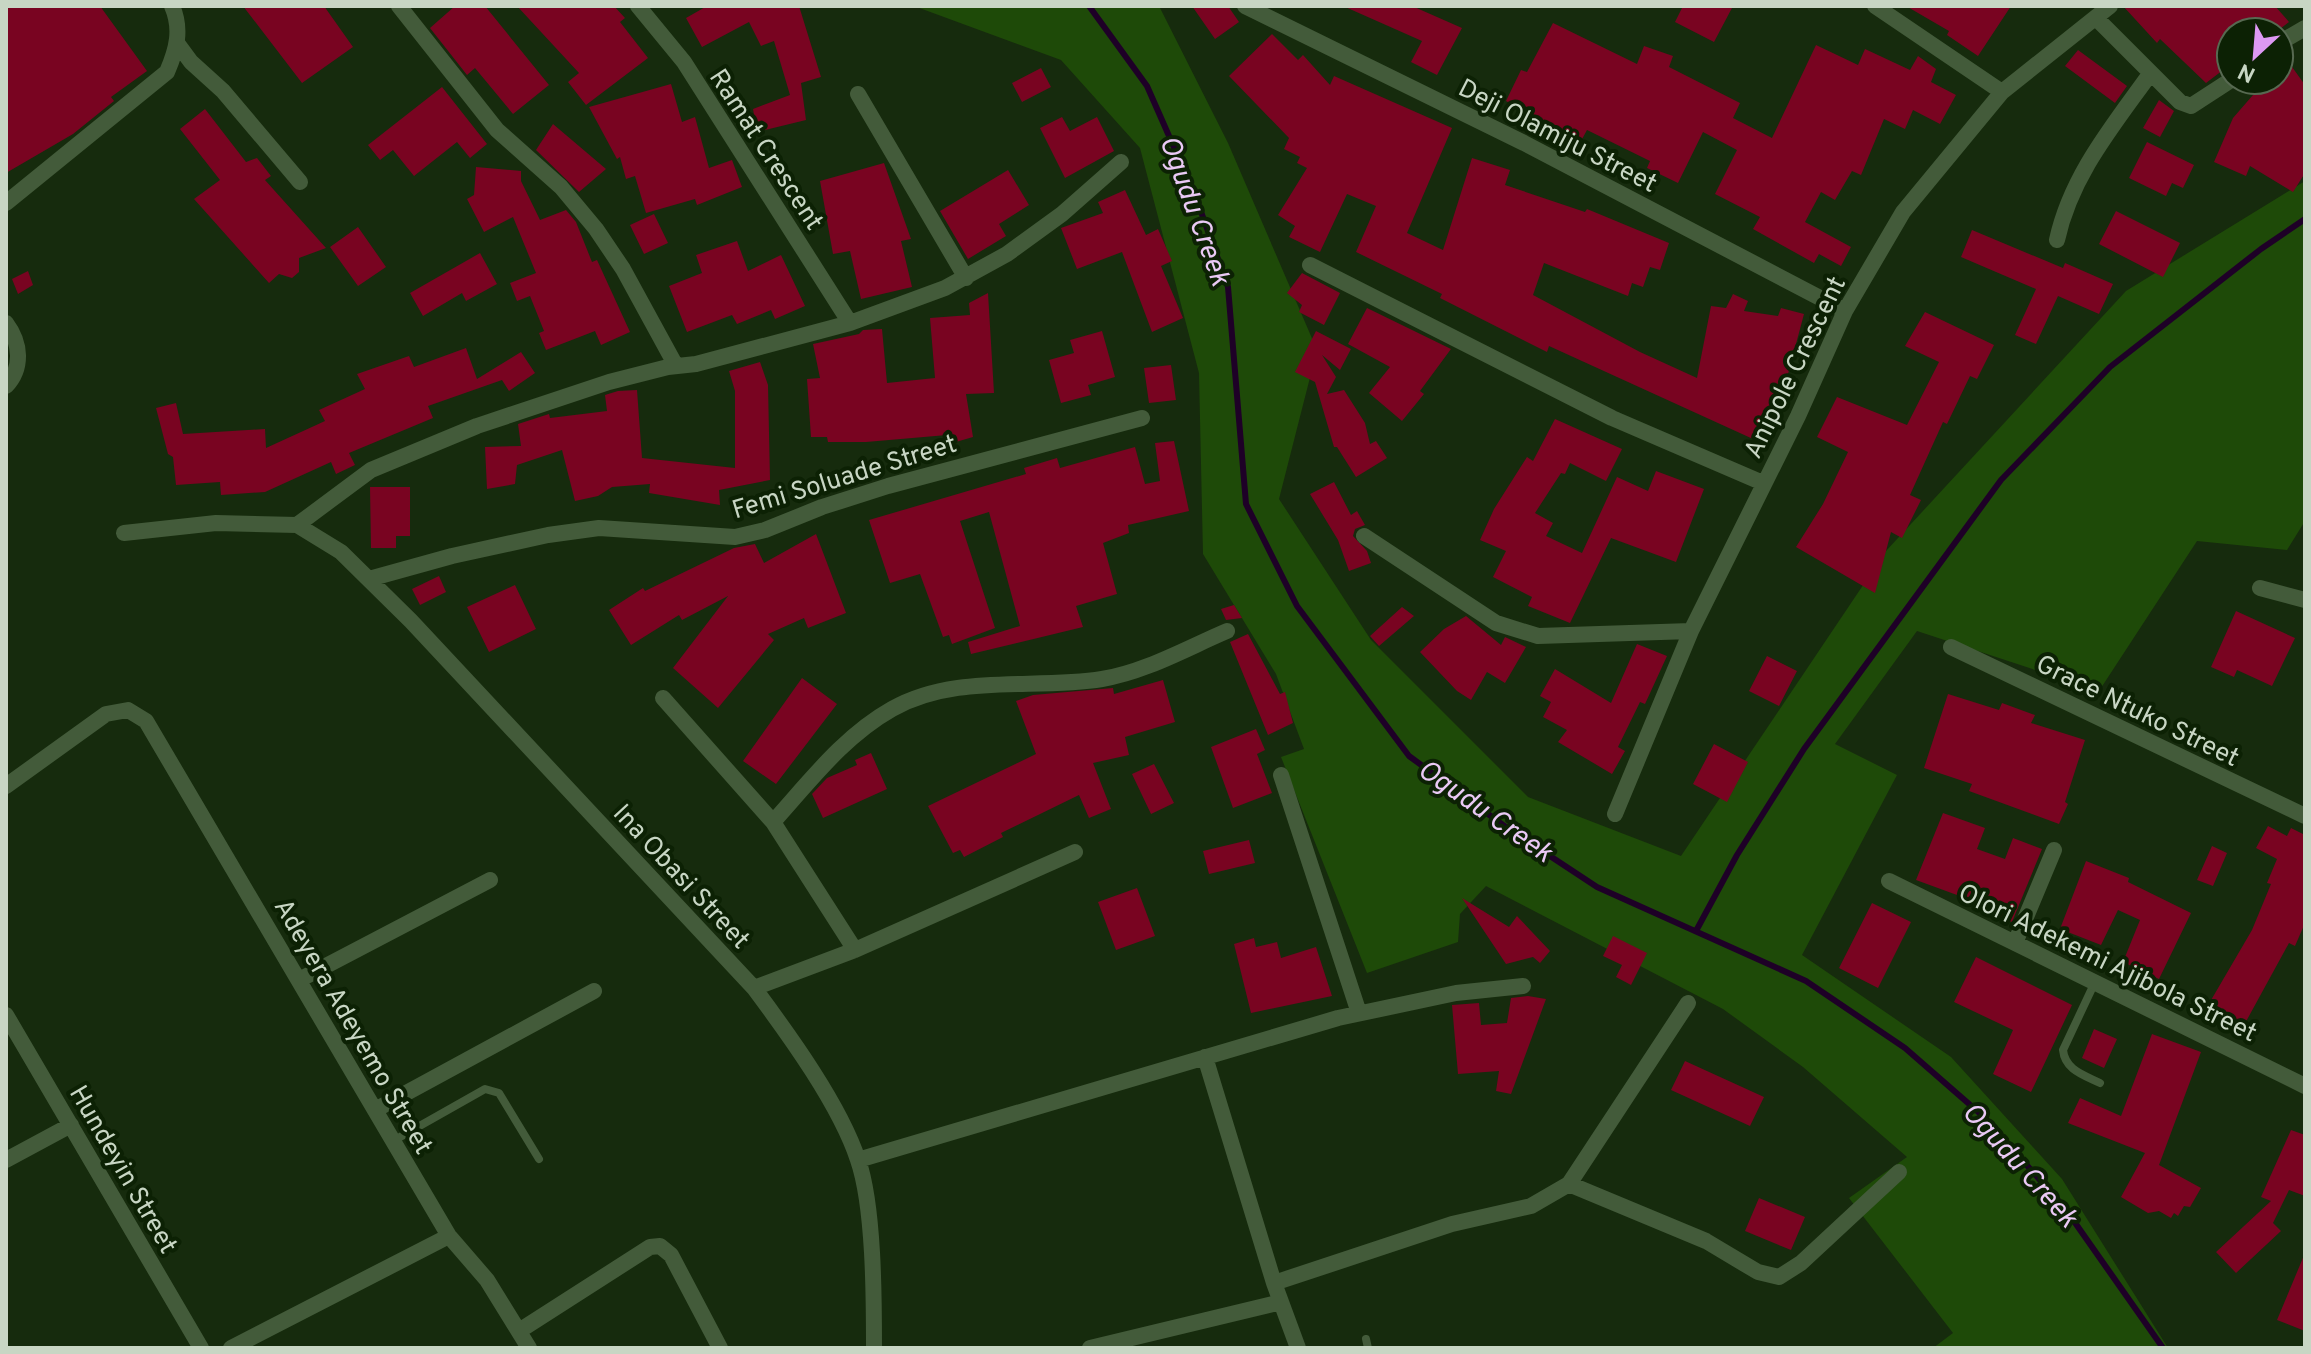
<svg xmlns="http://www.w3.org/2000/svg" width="2311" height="1354" viewBox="0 0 2311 1354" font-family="Overpass,sans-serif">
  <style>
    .green { fill: #1e4a08 }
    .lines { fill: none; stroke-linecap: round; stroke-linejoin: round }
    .stream { stroke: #1e0027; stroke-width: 6 }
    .building { fill: #790421 }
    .lane { stroke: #435b3a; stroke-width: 8 }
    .street { stroke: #435b3a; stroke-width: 16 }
    .labels { text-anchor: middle; stroke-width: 8; stroke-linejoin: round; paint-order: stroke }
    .street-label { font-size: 26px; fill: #c8d6c4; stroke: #0c2104 }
    .water-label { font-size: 28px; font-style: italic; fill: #eac9f5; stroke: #0c2104 }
  </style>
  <rect width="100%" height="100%" fill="#162b0d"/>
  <path class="green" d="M914 6H1159L1228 143 1317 350 1279 499 1371 640 1528 797 1681 856 1886 551 2126 291 2305 181V521L2287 550 2197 541 2099 691 1917 631 1835 744 1897 775 1802 955 1951 1057 2062 1179 2168 1348H1933L1953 1333 1849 1198 1907 1157 1803 1067 1723 1009 1486 886 1460 914 1458 942 1367 973 1281 757 1304 749 1276 674 1203 554 1199 373 1140 148 1061 60Z"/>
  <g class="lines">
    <path class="stream" d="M1089 6 1147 86 1195 195 1228 287 1246 504 1297 606 1409 756 1503 825 1597 887 1806 981 1905 1048 1984 1117 2064 1207 2163 1348
      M1696 931 1737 855 1804 749 2001 480 2110 367 2261 249 2305 219"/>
  </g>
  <path class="building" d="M6 6H100L147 71 111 97 114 101 73 134 6 173Z
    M243 6H324L353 47 302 83Z
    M455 6H485L549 85 513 114 475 68 467 75 430 28Z
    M517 6H614L625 18 620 22 648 58 586 105 568 82 579 73Z
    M707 6H799L821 77 801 83 806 120 757 132 753 109 790 95 774 41 761 46 749 22 702 47 686 18Z
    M1192 6H1228L1239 22 1215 39Z
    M1343 6H1412L1462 28 1437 75 1411 62 1422 41Z
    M1683 6H1733L1714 42 1675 22Z
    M1906 6H2011L1978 56 1947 35 1949 31Z
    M2123 6H2275L2289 22 2276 32H2231V64L2206 83 2160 39 2157 43Z
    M1553 23 1637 64 1644 46 1673 56 1669 67 1740 103 1733 118 1772 138 1816 45 1858 65 1865 49 1910 70 1918 56 1936 69 1931 82 1956 95 1940 124 1913 110 1905 129 1884 119 1861 175 1852 171 1835 200 1821 192 1805 222 1851 247 1841 266 1819 254 1814 263 1753 229 1760 217 1715 194 1737 150 1703 132 1678 183 1647 168 1650 161 1587 130 1581 141 1506 101 1521 70 1527 72Z
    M1272 34 1298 60 1303 55 1330 85 1334 76 1452 128 1407 233 1443 250 1472 158 1510 170 1505 185 1585 212 1587 209 1669 243 1660 270 1650 267 1643 287 1632 283 1628 296 1544 263 1533 295 1640 352 1697 378 1711 306 1726 308 1733 294 1748 301 1744 311 1778 316 1781 308 1804 314 1788 374 1771 408 1777 411 1764 444 1549 346 1547 352 1531 344 1440 298 1442 294 1356 252 1376 206 1347 194 1320 252 1289 237 1295 226 1278 215 1307 168 1297 163 1300 157 1284 149 1289 138 1229 76Z
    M2078 50 2127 86 2115 103 2065 66Z
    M2282 53 2305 85V173L2293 192 2250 166 2246 176 2214 162 2233 118 2266 80H2279V54Z
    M1041 68 1051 87 1022 102 1012 83Z
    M671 84 682 122 695 117 709 168 732 160 742 187 697 205 695 199 646 213 635 176 626 179 620 157 617 159 589 107Z
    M442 87 487 144 470 158 457 142 414 176 393 150 380 160 368 145Z
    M2159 100 2174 111 2160 137 2143 128Z
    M205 109 246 162 257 158 271 176 265 180 326 248 299 258V272L292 278 279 274 269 283 194 199 220 180 180 129Z
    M1062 117 1070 131 1097 117 1114 151 1065 178 1040 128Z
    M553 124 606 169 579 192 536 150Z
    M2147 142 2194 165 2183 188 2172 183 2166 196 2129 178Z
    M884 163 911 239 901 241 912 287 861 299 850 251 833 254 820 181Z
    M476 167 521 171V181L540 220 566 210 576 222 592 262 597 260 630 332 601 345 595 331 546 350 539 333 544 331 530 296 517 301 510 283 536 273 513 217 484 232 467 199 474 195Z
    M1008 170 1029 205 999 224 1006 236 968 259 940 211Z
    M1125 190 1146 235 1158 229 1172 261 1161 266 1183 318 1152 332 1122 252 1077 269 1061 228 1103 213 1098 202Z
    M2116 211 2180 243 2163 277 2099 244Z
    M654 214 668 243 644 254 630 225Z
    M358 227 386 267 358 286 330 247Z
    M1972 230 2063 268 2065 263 2113 284 2099 314 2058 296 2036 344 2015 335 2036 289 1961 257Z
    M737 241 748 271 781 255 805 306 775 319 771 310 737 324 732 315 687 332 669 286 702 273 696 255Z
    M480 253 497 284 466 301 462 293 423 316 410 293Z
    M28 271 33 285 18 294 12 279Z
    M1302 273 1340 293 1324 325 1299 312 1302 305 1287 293Z
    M988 293 994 393 966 394 973 437 949 444 947 435 866 442H828L827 437H811L807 379 820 378 813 344 859 334 863 330 882 329 887 383 935 378 930 318 970 315 969 303Z
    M1367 308 1451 349 1420 391 1424 394 1402 421 1369 393 1390 367 1348 344Z
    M1925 312 1994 345 1977 379 1970 376 1947 424 1943 422 1910 495 1921 500 1902 538 1891 532 1875 593 1796 547 1823 504 1848 452 1817 437 1837 397 1907 425 1939 362 1905 346Z
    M1102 331 1115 377 1088 385 1091 395 1061 403 1049 360 1074 353 1070 340Z
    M1316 331 1351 349 1340 370 1322 355 1336 377 1327 394 1344 390 1365 423 1370 444 1376 441 1387 458 1356 477 1337 447H1334L1315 382 1295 372Z
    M466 348 477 379 521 352 535 373 509 391 502 380 428 406 433 418 349 453 355 465 336 474 331 462 265 492 221 495 220 482 176 485 173 457 168 454 156 408 176 403 183 434 265 429 266 448 325 421 319 410 365 389 357 374 409 356 414 367Z
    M760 362 768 385 770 480 719 490 720 505 649 493 650 484 612 487 598 496 575 501 562 450 517 465 515 484 487 489 485 447 521 446 518 424 549 414 550 418 607 411 605 395 618 391 637 390 642 458 735 468V391L729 371Z
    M1171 365 1176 400 1149 403 1144 368Z
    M1555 419 1622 449 1606 481 1570 463 1565 474 1561 473 1535 513 1553 523 1546 536 1582 553 1617 477 1648 491 1656 471 1704 489 1676 562 1611 538 1570 623 1528 606 1532 597 1493 577 1506 551 1480 540 1494 509 1527 457 1533 461Z
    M1174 441 1189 511 1128 525 1129 533 1103 543 1117 594 1076 606 1083 627 971 654 968 642 1020 626 989 512 960 521 995 628 952 644 949 635 943 637 920 574 890 583 869 520 1026 474 1024 468 1057 458 1060 468 1135 447 1145 484 1160 481 1155 443Z
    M1334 482 1351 515 1357 511 1365 525 1355 529 1353 536 1367 551 1371 563 1349 571 1338 540 1310 494Z
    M370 487H410V536H396V548H371Z
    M816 534 846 613 808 628 804 618 768 634 774 640 718 708 673 668 728 596 682 620 679 615 631 645 609 610 643 588 645 591 734 548 755 544 764 563Z
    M439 576 446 592 420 605 412 589Z
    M515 585 536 629 489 652 467 607Z
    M1234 605 1242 618 1226 620 1221 609Z
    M1402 607 1414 616 1379 646 1370 636Z
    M2236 611 2295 638 2272 686 2237 670 2234 677 2211 667Z
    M1466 616 1501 645 1505 637 1526 647 1505 683 1487 672 1471 700 1457 691 1420 652 1444 629Z
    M1248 634 1280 694 1285 692 1293 723 1268 735 1230 642Z
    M1637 644 1667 656 1645 704 1640 702 1618 747 1625 751 1612 774 1558 742 1567 730 1543 717 1551 702 1540 696 1555 669 1611 703Z
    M1767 656 1797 671 1779 706 1749 691Z
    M802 678 837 704 776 784 743 761Z
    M1163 680 1175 722 1125 737 1129 755 1093 763 1111 809 1089 818 1079 795 1001 833 1003 837 964 857 960 850 953 853 928 806 1036 754 1016 701 1033 695 1113 688 1114 694Z
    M1948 694 1999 710 2002 703 2035 715 2031 723 2085 740 2065 802 2068 804 2059 824 1969 791 1972 784 1924 768Z
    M1256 729 1265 750 1257 754 1272 793 1233 808 1211 747Z
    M1714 744 1748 762 1727 802 1693 784Z
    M871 753 887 789 823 818 812 794 827 778 857 765 855 760Z
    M1154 764 1174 803 1151 814 1132 774Z
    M1943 813 1985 828 1977 849 2005 859 2013 838 2042 849 2012 922 1985 912 1987 906 1916 880Z
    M2268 826 2287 836 2291 828 2305 835V923L2295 946 2289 943 2243 1027 2207 1007 2252 930 2271 884 2267 883 2277 859 2256 848Z
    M1249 840 1255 863 1209 874 1203 851Z
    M2212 846 2227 853 2213 886 2197 880Z
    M2086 861 2129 878 2128 882 2191 913 2159 979 2123 962 2140 920 2118 910 2101 945 2060 929Z
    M1137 888 1155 936 1116 950 1098 902Z
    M1462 898 1509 927 1517 916 1550 951 1540 963 1533 957 1506 964Z
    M1872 903 1911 922 1878 988 1839 968Z
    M1613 936 1647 953 1631 985 1616 977 1622 965 1603 956Z
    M1254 938 1256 947 1277 942 1281 958 1316 947 1332 996 1251 1013 1234 944Z
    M1976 957 2072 1005 2031 1092 1993 1074 2013 1030 1954 1002Z
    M1528 996 1546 999 1511 1094 1496 1091 1499 1071 1458 1074 1452 1005 1479 1003 1481 1025 1507 1023 1511 998Z
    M2094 1029 2117 1039 2104 1068 2082 1058Z
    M2152 1034 2201 1052 2159 1165 2201 1188 2190 1207 2184 1206 2178 1216 2174 1213 2171 1218 2159 1211 2148 1213 2121 1197 2145 1153 2068 1123 2080 1098 2121 1116Z
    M1685 1061 1764 1097 1750 1126 1671 1090Z
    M2291 1130 2305 1135V1196L2289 1190 2273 1223 2281 1231 2236 1273 2216 1252 2271 1201 2261 1197Z
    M1759 1198 1805 1217 1791 1250 1745 1231Z
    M2305 1253V1331L2277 1320Z"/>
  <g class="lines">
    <path class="lane" d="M2095 982 2063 1050C2065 1070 2084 1075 2100 1083
      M393 1141 485 1089 499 1093 539 1159
      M1366 1339 1368 1348"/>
    <path class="street" d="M399 6 497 130 561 187 596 229 623 269 676 366
      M638 6 684 62 850 323
      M1245 6 1524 143 1845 311
      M1875 6 2002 92
      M2097 19 2180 102 2191 106 2231 80
      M177 43 191 62 223 91 300 182
      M2279 43 2305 28
      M858 94 966 278
      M6 203 167 72C177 49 182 29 172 6
      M2057 240C2071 176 2112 127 2150 74
      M1310 265 1612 418 1763 483
      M6 323C21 343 23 368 6 386
      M297 525 341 552 411 621 754 988C789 1035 840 1105 858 1160 874 1206 874 1298 874 1348
      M124 533 216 523 297 525 371 470 477 426 609 382 668 367 696 364 850 323 945 288 1007 254 1062 214 1121 162
      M1364 536 1496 623 1538 636 1691 631
      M369 579 452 556 548 535 599 528 735 537 765 530 822 507 888 486 1142 418
      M2260 588 2305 600
      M1951 647 2305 816
      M663 698 773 822 855 950
      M1281 775 1359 1013
      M6 786 106 714 128 710 146 721 449 1236 487 1280 529 1348
      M1615 814 1691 631 1798 416 1845 311 1903 212 2002 92 2110 6
      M773 822C810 781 844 736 892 709 955 673 1034 690 1102 679 1145 672 1187 648 1227 631
      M1889 881 2305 1086
      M2015 943 2054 850
      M299 980 490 880
      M754 988 855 950 1075 852
      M6 1015 201 1348
      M1205 1057 1274 1283 1298 1348
      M375 1110 594 991
      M6 1160 71 1125
      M858 1160 1338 1018 1456 993 1523 986
      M1569 1184 1706 1241 1758 1272 1779 1277 1801 1263 1899 1172
      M1274 1283 1452 1224 1531 1206 1569 1184 1688 1003
      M519 1331 650 1247 660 1246 671 1255 720 1348
      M231 1348 449 1236
      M1090 1348 1281 1302"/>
  </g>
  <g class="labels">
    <g class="street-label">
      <text transform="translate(1558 135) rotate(27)" y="9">Deji Olamiju Street</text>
      <text transform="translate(767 149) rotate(57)" y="9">Ramat Crescent</text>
      <text transform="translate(1794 367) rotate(-64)" y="9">Anipole Crescent</text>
      <text transform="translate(844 476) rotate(-17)" y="9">Femi Soluade Street</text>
      <text transform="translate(2138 710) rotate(26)" y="9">Grace Ntuko Street</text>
      <text transform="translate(682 876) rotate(47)" y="9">Ina Obasi Street</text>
      <text transform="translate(2108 962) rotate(26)" y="9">Olori Adekemi Ajibola Street</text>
      <text transform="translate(354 1026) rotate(60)" y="9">Adeyera Adeyemo Street</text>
      <text transform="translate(124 1169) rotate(60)" y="9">Hundeyin Street</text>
    </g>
    <g class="water-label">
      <text transform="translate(1196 210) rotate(70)" y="10">Ogudu Creek</text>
      <text transform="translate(1486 810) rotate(35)" y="10">Ogudu Creek</text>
      <text transform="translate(2021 1164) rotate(48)" y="10">Ogudu Creek</text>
    </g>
  </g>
  <rect width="2311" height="1354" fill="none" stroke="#c8d6c4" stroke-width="16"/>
  <g transform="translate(2255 56) rotate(206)"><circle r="38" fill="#0c2104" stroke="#576951" stroke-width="2"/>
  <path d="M0-6L14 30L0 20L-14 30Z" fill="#dd99f3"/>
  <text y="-12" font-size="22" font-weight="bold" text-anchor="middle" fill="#c8d6c4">N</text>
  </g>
</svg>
